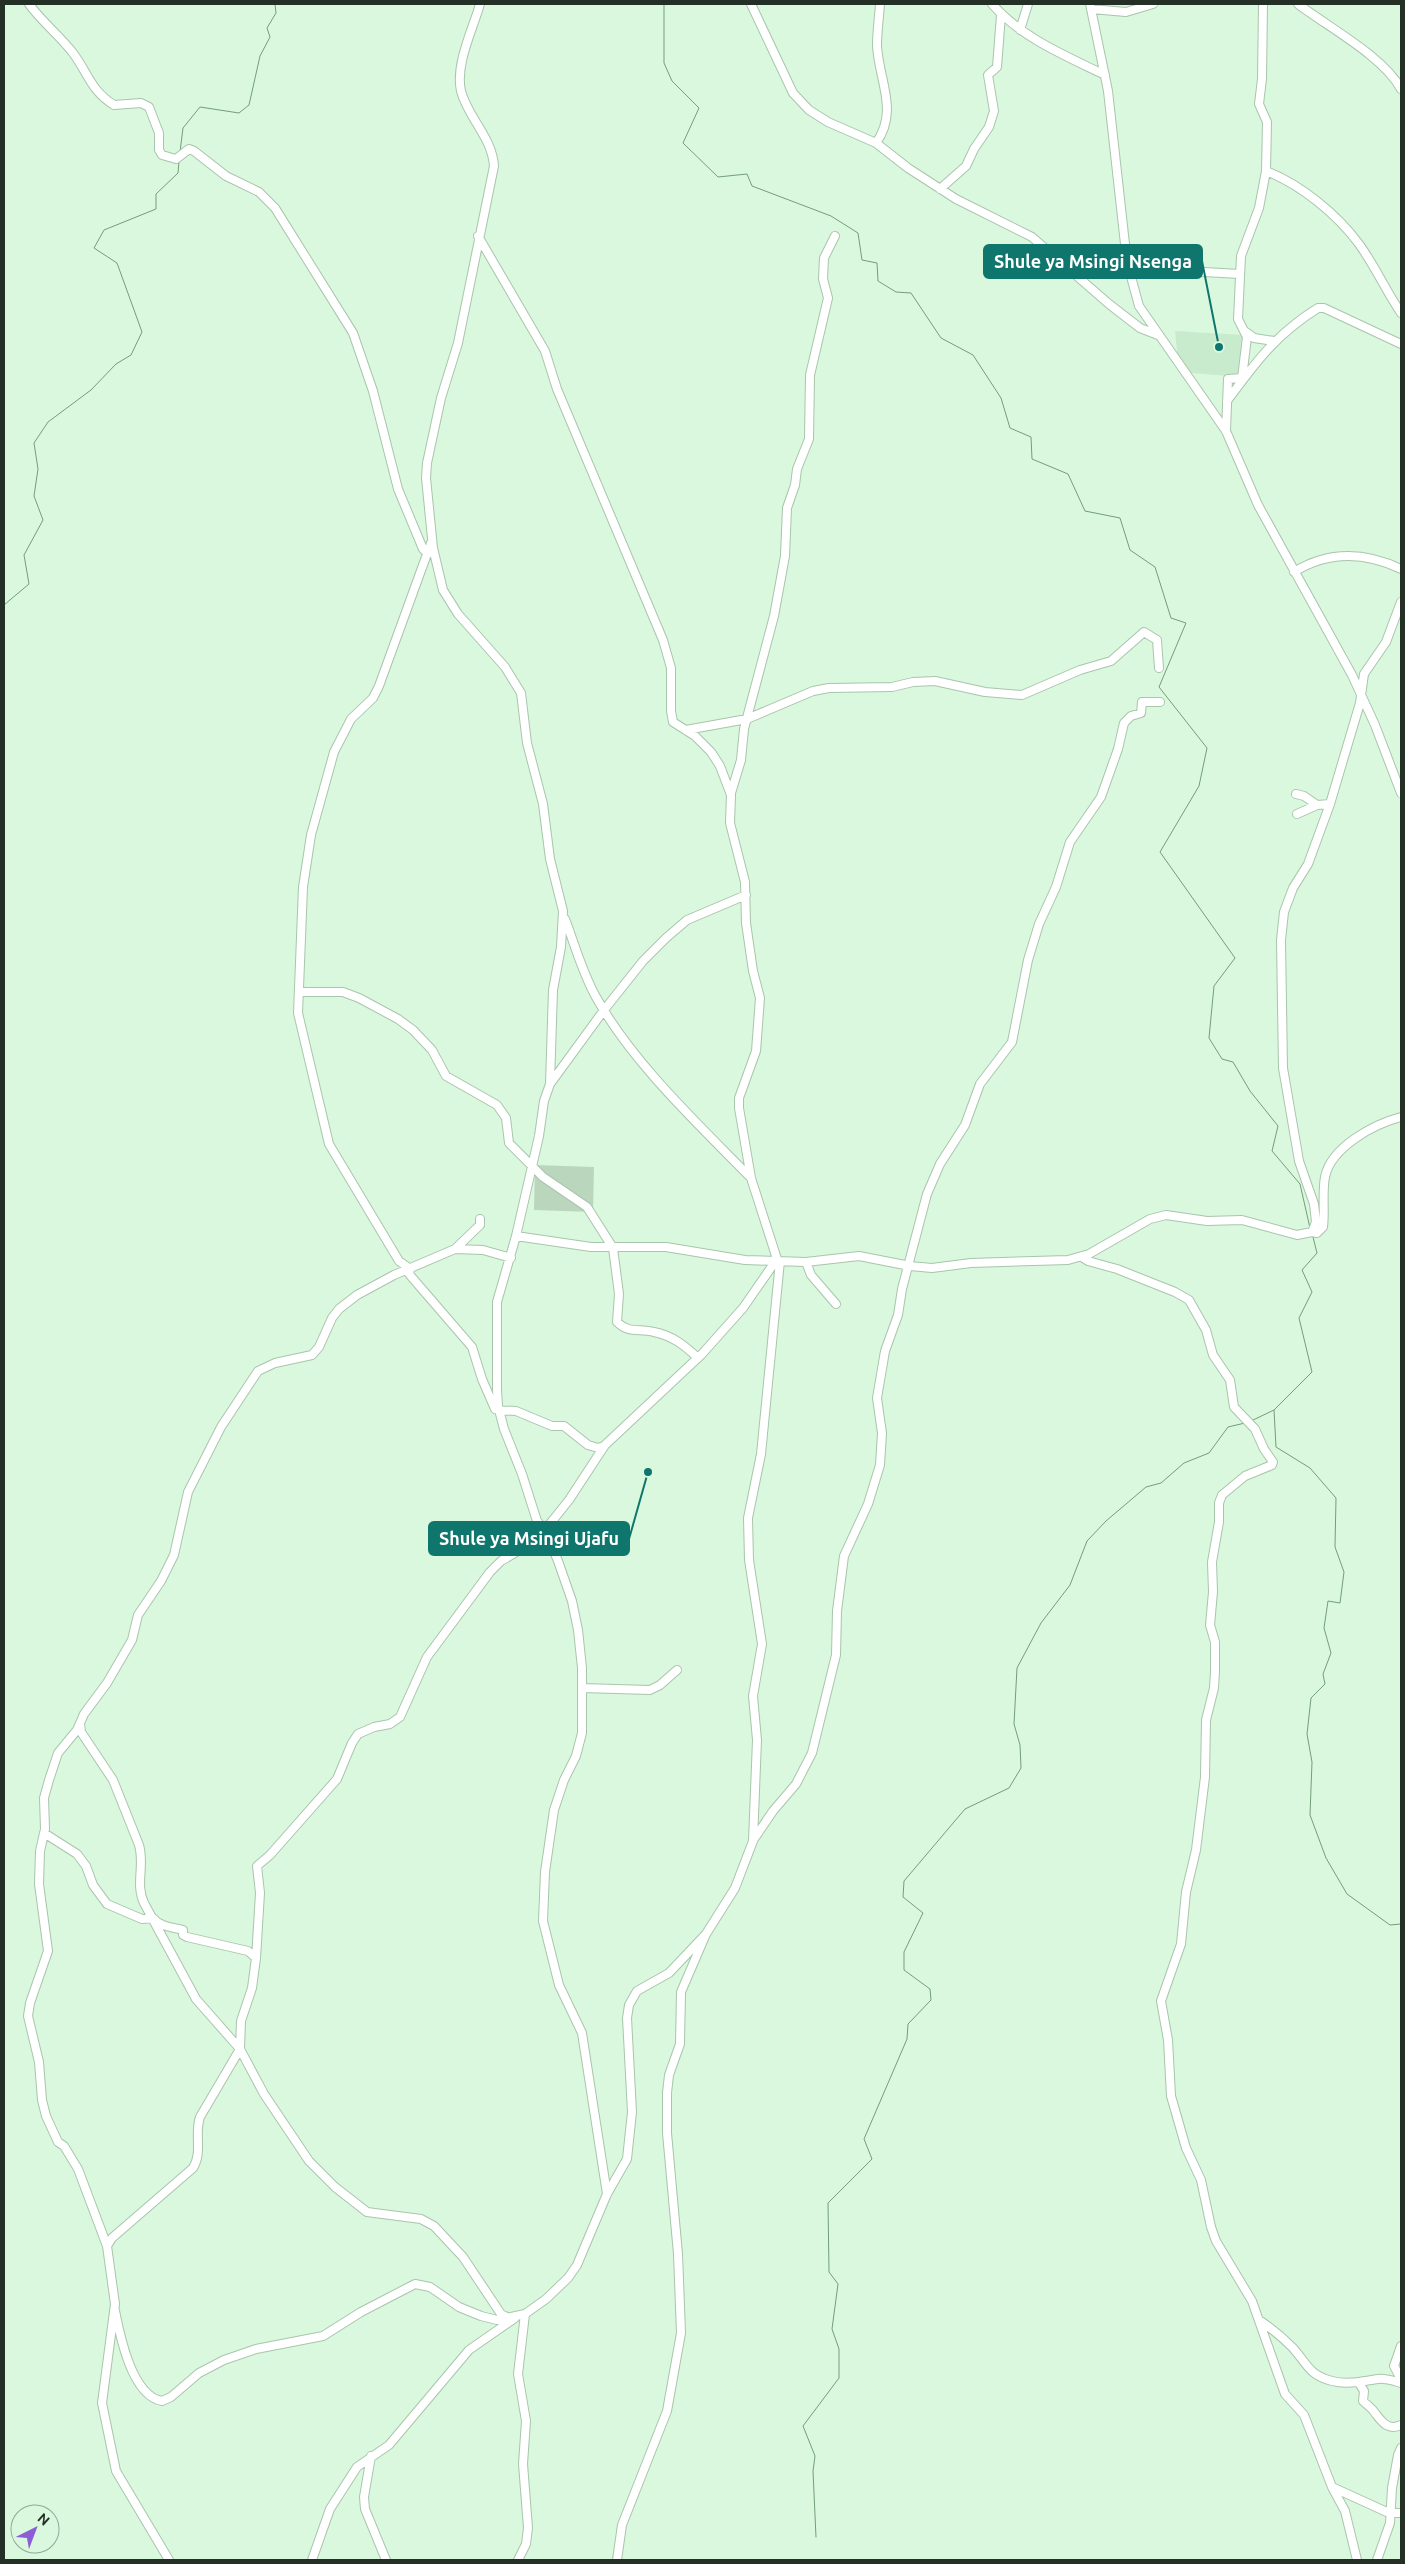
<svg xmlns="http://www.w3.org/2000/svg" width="1405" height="2564" viewBox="0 0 1405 2564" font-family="Ubuntu,sans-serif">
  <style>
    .built { fill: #c9ebcd }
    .grass { fill: #bad7bd }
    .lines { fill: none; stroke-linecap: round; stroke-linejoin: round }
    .stream { stroke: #749d7a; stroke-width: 1 }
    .minor-casing { stroke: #a9c5ac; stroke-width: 10 }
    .minor { stroke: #fff; stroke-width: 8 }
    .leader { fill: none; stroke: #0f766e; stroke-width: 2 }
    .callout-dot { fill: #0f766e; stroke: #daf8de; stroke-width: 2 }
    .callout { fill: #0f766e; stroke: #0f766e; stroke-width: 2 }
    .callout-label { font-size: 18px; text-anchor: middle; font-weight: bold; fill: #fff }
  </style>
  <rect width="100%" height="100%" fill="#daf8de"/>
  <path class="built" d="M1175 331 1245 335 1241 377 1179 372Z"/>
  <path class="grass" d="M535 1165 594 1167 593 1212 534 1210Z"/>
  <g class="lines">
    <path class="stream" d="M664 4V63L672 81 699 108 683 143 718 177 747 174 752 186 831 216 858 233 862 260 877 263 878 281 896 292 911 293 941 338 973 355 1001 398 1010 428 1031 437 1032 459 1068 474 1085 511 1120 518 1130 550 1155 567 1171 618 1186 623 1159 687 1207 748 1199 786 1160 852 1235 958 1214 986 1209 1038 1222 1059 1233 1062 1250 1091 1278 1126 1272 1151 1300 1184 1310 1228
      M180 152 183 128 200 107 239 113 249 105 260 56 270 37 267 28 276 13 275 4
      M4 605 29 584 24 555 43 520 34 496 38 469 34 443 48 422 91 390 116 364 131 355 142 332 117 263 94 248 104 230 156 209V194L178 173 179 161
      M1313 1237 1317 1253 1302 1270 1312 1292 1299 1318 1312 1372 1274 1410 1276 1447 1310 1468 1336 1498 1335 1547 1344 1572 1340 1603 1328 1601 1324 1628 1331 1653 1323 1674 1325 1684 1311 1698 1307 1734 1312 1762 1310 1815 1326 1858 1347 1894 1390 1925 1401 1924
      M1251 1421 1274 1410
      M816 2537 813 2471 815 2456 803 2426 839 2378V2349L832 2329 838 2284 829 2272 828 2203 872 2159 864 2139 907 2039 908 2024 931 2000 930 1989 904 1970V1952L923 1913 903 1897 904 1881 965 1809 1009 1788 1021 1768 1020 1745 1014 1724 1017 1668 1041 1623 1070 1585 1087 1541 1106 1521 1146 1487 1161 1483 1184 1463 1209 1453 1228 1427 1245 1423"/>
    <g class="minor-casing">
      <path id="minor" d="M29 4C42 22 60 36 73 53 88 73 91 91 114 105L141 103 149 107 159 133V150L162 155 176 159 189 149 194 151 226 176 259 192 275 208 353 333 373 391 398 489 423 549 428 554
        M480 4C473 29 455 64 461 91 468 118 492 137 494 166L458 343 441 398 427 463 426 478 433 548 443 590 458 614 505 667 521 693 527 743 543 804 550 859 563 911 561 947 553 990 550 1084 544 1101 539 1136 516 1236 497 1302V1389L498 1406 504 1429 522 1474 537 1521 545 1530 558 1561 572 1601 578 1630 582 1668V1733L576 1756 564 1780 554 1810 545 1872 543 1921 559 1985 582 2033 607 2194
        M751 4 793 93 809 110 828 122 876 143 908 168 956 199 1032 237 1109 304 1140 328 1158 335
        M992 4C1022 38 1064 55 1105 75
        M1090 4 1108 91 1127 262 1139 306 1226 431 1258 505 1352 675 1375 725 1401 793
        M1298 4C1328 27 1383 56 1401 89
        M1091 9 1126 12 1153 4
        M1020 30 1028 4
        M876 143C899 111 879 81 877 46 877 32 879 18 880 4
        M1266 171C1300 184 1337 214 1359 244 1375 266 1386 291 1401 313
        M940 189 966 166 974 149 989 127 994 111 988 75 997 67 1001 15
        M1126 252 1168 270 1240 274
        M1246 332 1254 338 1274 341
        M1227 401C1255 363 1276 334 1318 308H1324L1401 344
        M1226 431 1228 379 1242 378 1247 337 1238 319 1241 256 1259 208 1266 171 1267 122 1259 104 1262 79 1263 4
        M431 543 379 686 373 698 351 719 334 752 311 835 303 887 298 1013 329 1144 399 1261 410 1269 409 1274 472 1347 482 1379 495 1409
        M1294 572C1328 551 1365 552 1401 569
        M686 730 747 719 813 691 829 688 892 687 913 682 935 681 985 692 1022 695 1080 670 1111 661 1144 632 1157 640 1159 668
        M731 793 741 760 744 729 774 616 785 556 787 508 795 485 797 469 809 439 810 375 828 298 823 279 824 258 835 236
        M1296 794 1304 796 1317 805 1330 804
        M1297 814 1317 805
        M565 919C575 945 582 972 596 997 632 1062 697 1123 749 1176
        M300 992H343L359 998 398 1019 413 1030 432 1050 446 1076 497 1105 506 1118 509 1143 543 1177 587 1207 613 1248 619 1294 617 1322C629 1334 639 1328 654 1332 673 1336 684 1345 698 1358
        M550 1084 604 1010 643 961 666 938 687 920 746 895
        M1312 1232 1317 1233 1323 1227C1325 1211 1322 1193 1325 1177 1331 1147 1374 1124 1401 1117
        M516 1236 591 1247H666L745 1260 806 1262 859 1256 910 1266 932 1268 971 1263 1068 1260 1089 1254 1150 1219 1166 1215 1207 1221 1242 1220 1297 1235 1312 1232 1316 1222 1314 1204 1299 1161 1283 1068 1281 940 1284 912 1293 888 1308 864 1330 804 1360 703 1364 674 1386 642 1401 602
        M455 1249 480 1225V1219
        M1082 1257 1088 1261 1117 1269 1175 1292 1189 1300 1206 1330 1213 1355 1230 1380 1234 1407 1255 1429 1264 1449 1273 1462 1272 1465 1245 1476 1222 1495 1219 1503V1522L1212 1562 1213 1592 1210 1625 1215 1642V1671L1214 1688 1206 1720 1205 1777 1196 1850 1186 1892 1181 1944 1161 2001 1168 2040 1171 2096 1186 2148 1201 2180 1211 2227 1216 2241 1252 2301 1285 2394 1304 2415 1332 2487 1345 2511 1357 2560
        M806 1262 811 1275 836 1304
        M498 1410 516 1411 552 1426H564L588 1445 598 1448 604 1446
        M582 1688 650 1690 660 1685 677 1670
        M80 1724 81 1732 113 1780 139 1845C145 1865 135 1884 144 1903L196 1999 240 2049 264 2094 309 2161 335 2187 367 2212 421 2219 434 2226 463 2257 501 2314 507 2317
        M44 1833 77 1854 86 1866 93 1885 107 1904 142 1919 153 1918C160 1927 173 1927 183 1930V1935L187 1937 248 1951 256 1958
        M754 1839 773 1811 796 1784 812 1753 836 1655 837 1611 844 1556 868 1504 880 1465 882 1433 877 1398 885 1351 898 1315 902 1289 927 1194 940 1164 965 1125 980 1084 1012 1042 1028 960 1039 924 1056 887 1070 842 1101 797 1118 749 1124 723 1131 716 1141 713 1142 702H1160
        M107 2246 112 2238 193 2168C203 2152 194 2134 200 2117L240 2049 241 2021 252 1988 256 1958 260 1893 257 1866 270 1855 337 1779 352 1743 358 1734 374 1727 390 1724 400 1717 427 1657 490 1572 501 1561 532 1543 545 1530 569 1500 605 1445 702 1354 743 1308 777 1259 751 1178 739 1108V1098L756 1051 760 998 753 971 746 923 745 882 730 823 731 795 720 766 711 752 695 736 673 722 671 711V668L663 640 557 389 545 351 478 236
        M115 2311C120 2336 132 2396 162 2401L171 2397 199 2373 224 2360 256 2349 323 2336 361 2312 415 2284 430 2287 459 2307 481 2316 497 2320 525 2314 546 2299 568 2278 577 2265 607 2194 627 2159 632 2112 627 2018 629 2005 637 1991 669 1973 706 1934 735 1888 753 1841 757 1740 753 1696 762 1644 749 1560 748 1518 761 1454 780 1261
        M1259 2320C1271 2328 1282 2337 1292 2347 1307 2363 1308 2375 1332 2381 1348 2385 1363 2381 1378 2379 1385 2378 1394 2381 1401 2383
        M1401 2346 1394 2366 1401 2379
        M1359 2383 1364 2391 1363 2401C1367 2405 1372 2408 1375 2413 1382 2422 1388 2431 1401 2425
        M371 2456 364 2497 365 2509 386 2560
        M1332 2487 1389 2513H1401
        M169 2560 116 2471 102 2403 115 2304 107 2246 78 2169 64 2146 58 2142 46 2116 42 2100 39 2062 28 2016 30 2003 48 1951 39 1884 40 1851 45 1829 44 1798 49 1780 58 1753 77 1730 84 1714 107 1683 132 1640 138 1615 161 1581 174 1555 188 1492 221 1427 258 1371 275 1363 312 1355 319 1347 332 1318 339 1309 357 1295 394 1275 455 1249 483 1250 511 1258
        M312 2560 330 2509 357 2467 389 2445 469 2350 515 2318
        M518 2560 526 2544 528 2528 523 2464 526 2421 518 2374 525 2314
        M617 2560 622 2525 667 2411 681 2333 678 2254 667 2133V2093L669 2075 680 2044 681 1992 706 1934
        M1377 2560 1390 2523 1392 2488 1398 2455 1401 2448"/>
    </g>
    <use href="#minor" class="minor"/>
  </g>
  <path class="leader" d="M1219 347L1202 261M648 1472L629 1539"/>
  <g class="callout-dot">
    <circle cx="1219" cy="347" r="5"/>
    <circle cx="648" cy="1472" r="5"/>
  </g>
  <g class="callout">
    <rect x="984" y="245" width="218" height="33" rx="5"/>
    <rect x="429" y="1522" width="200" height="33" rx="5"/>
  </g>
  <g class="callout-label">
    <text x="1093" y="268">Shule ya Msingi Nsenga</text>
    <text x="529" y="1545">Shule ya Msingi Ujafu</text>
  </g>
  <rect width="1405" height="2564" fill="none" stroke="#242f25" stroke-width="10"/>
  <g transform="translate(35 2529) rotate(42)"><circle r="24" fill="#daf8de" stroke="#91a894"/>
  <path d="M0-4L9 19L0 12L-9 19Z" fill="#8c5dd7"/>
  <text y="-8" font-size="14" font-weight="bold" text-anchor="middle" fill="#242f25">N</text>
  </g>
</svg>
